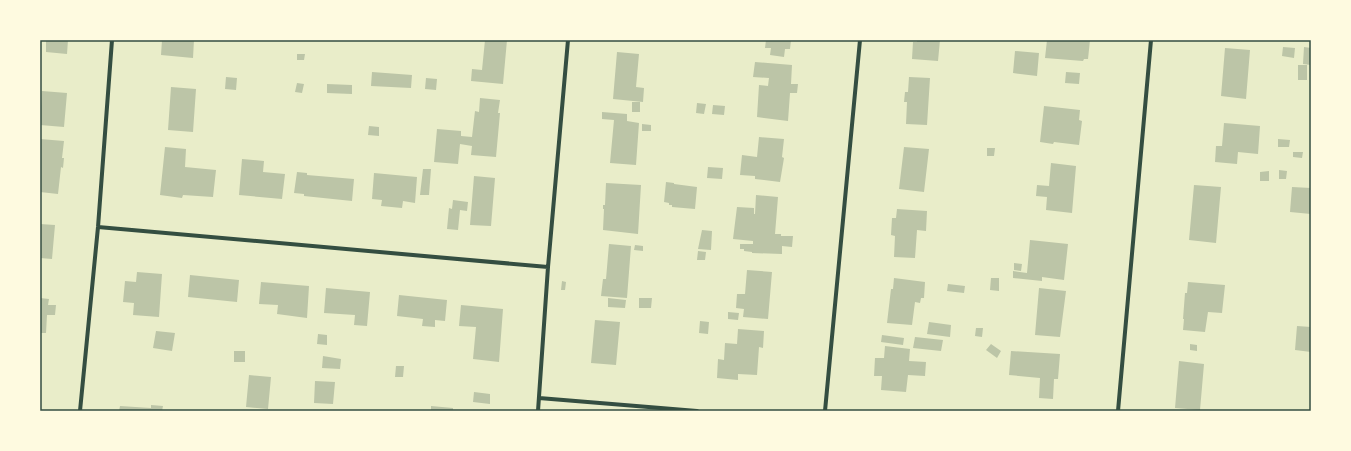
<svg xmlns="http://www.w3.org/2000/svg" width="1351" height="451" viewBox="0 0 1351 451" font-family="'Roboto Serif',serif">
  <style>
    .building { fill: #bcc5a7 }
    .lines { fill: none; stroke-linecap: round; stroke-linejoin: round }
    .minor { stroke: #344e41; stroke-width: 4 }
    .neatline { fill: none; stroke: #344e41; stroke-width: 1.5 }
  </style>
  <rect width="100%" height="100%" fill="#e9edc9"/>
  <path class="building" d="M46 40H68L67 54 46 52Z
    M162 40H194L193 58 161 55Z
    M485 40H507L503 84 471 81 472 69 482 70Z
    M766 40H791L790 49H785L784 57 770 55 771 48H765Z
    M917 40H940L938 61 912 59 913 42H917Z
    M1047 40H1090L1088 59H1084L1083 61 1045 58Z
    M1283 47 1295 48 1294 58 1282 56Z
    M1304 47 1311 48V65L1303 64Z
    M1225 48 1250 50 1246 99 1221 96Z
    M1015 51 1039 53 1037 76 1013 73Z
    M617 52 639 54 636 87 644 88 643 102 613 99Z
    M297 54H305L304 60H297Z
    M755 62 792 65 791 84H798L797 93H790L788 121 757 117 759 85 768 86 769 78 753 77Z
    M1298 65H1307V80H1298Z
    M372 72 412 75 411 88 371 86Z
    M1066 72 1080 73 1079 84 1065 83Z
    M226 77 237 78 236 90 225 89Z
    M909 77 930 78 927 125 906 124 907 102H904L905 92H908Z
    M426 78 437 79 436 90 425 89Z
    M297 83 304 84 302 93 295 92Z
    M327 84 352 85V94L327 93Z
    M171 87 196 89 193 132 168 130Z
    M42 91 67 93 64 127 40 125Z
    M480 98 500 100 498 113H500L496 157 471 155 472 146 460 144 458 164 434 162 437 129 461 131V136L472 137 475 111 479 112Z
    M632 102H640V112H632Z
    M697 103 706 104 704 114 696 113Z
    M713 105 725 106 724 115 712 114Z
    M1044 106 1080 110 1079 120 1082 121 1079 145 1054 142 1053 144 1040 142Z
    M602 112 627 114V121L639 123 636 165 610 163 614 120 602 119Z
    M1224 123 1260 126 1258 154 1238 152 1237 164 1215 162 1216 146H1222Z
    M642 124 651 125V131H642Z
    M369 126 379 127V136L368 135Z
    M759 137 784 139 782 157 784 158 780 182 755 179V176L740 175 742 155 757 157Z
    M40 139 64 141 62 158H64L63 168 61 167 58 194 40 192Z
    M1278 139 1290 140 1289 147H1278Z
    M165 147 186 149 185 167 216 170 213 197 183 195 182 198 160 195Z
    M904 147 929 149 924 192 899 189Z
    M987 148H995L994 156H987Z
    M1293 152H1303L1302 158 1293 157Z
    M242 159 264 161 263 172 285 174 282 199 239 195Z
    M1051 163 1076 166 1072 213 1046 210 1047 197 1036 196 1037 185 1049 186Z
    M708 167 723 168 722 179 707 178Z
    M423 169H431L429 195H420Z
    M1279 170 1287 171 1286 179H1279Z
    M1269 171V181H1260V172Z
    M297 172 307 173V175L354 179 352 201 304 196V194L294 193Z
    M374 173 417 177 415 203 403 201 402 208 381 206 382 200 372 199Z
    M474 176 495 178 491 226 470 225Z
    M666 182 674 183V184L697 187 695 209 672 207V205H669V203L664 202Z
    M606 183 641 185 638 234 603 230 604 209H603V205H605Z
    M1194 185 1221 187 1216 243 1189 240Z
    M1292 187 1311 188V214L1290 212Z
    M756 195 778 197 775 234H781V236H793L792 247 782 246V254L752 253V252L744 251V249H740V244H753V241L733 239 737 207 754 208V214H755Z
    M453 200 468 202 467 211 460 210 458 230 447 229 449 208 452 209Z
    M897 209 927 211 926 231 917 230 915 258 894 257 895 236 891 235 892 218H896Z
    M40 224 55 225 52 259 40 258Z
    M702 230 712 231 711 250 698 249Z
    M1030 240 1068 244 1064 280 1042 277V281L1013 278V271L1027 273Z
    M609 244 631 246 627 298 601 296 603 279H606Z
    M635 245 643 246V251L634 250Z
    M698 251 706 252 705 260H697Z
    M1014 263 1022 264 1021 271 1014 270Z
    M747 270 772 272 768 319 743 317 744 309 736 308 737 294H745Z
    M137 272 162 274 159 317 133 315 134 303 123 302 125 281 136 282Z
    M190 275 239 280 237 302 188 297Z
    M894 278 925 282 924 298H921L920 303 915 302 912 325 887 323 891 289H893Z
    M991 278H999V291L990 290Z
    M562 281 566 282 565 290H561Z
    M261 282 309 286 307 318 277 314 278 305 259 304Z
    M1188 282 1225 285 1222 313 1208 312 1205 332 1183 330 1184 319H1183L1185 293H1187Z
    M948 284 965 286 964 293 947 291Z
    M326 288 370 292 367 326 354 325 355 315 324 313Z
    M1039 288 1066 291 1060 337 1035 335Z
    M399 295 447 300 445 321 435 320V327L422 326 423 319 397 316Z
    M40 298 49 299 48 305H56L55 315H47L46 333H40Z
    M608 298 626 300 625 308 608 307Z
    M639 298H652L651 308H639Z
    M461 305 503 309 499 362 473 359 476 327 459 326Z
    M728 312 739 313 738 320 728 319Z
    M595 320 620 322 616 365 591 363Z
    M700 321 709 322 708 334 699 333Z
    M929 322 951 325 950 337 927 334Z
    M1297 326 1311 327V352L1295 350Z
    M976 328H983L982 337 975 336Z
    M738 329 764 331 763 348 759 347 757 375 738 374V380L717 378 718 359 724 360 725 343 737 344Z
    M156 331 175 333 172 351 153 348Z
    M318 334 327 335V345L317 344Z
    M882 335 904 338 903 345 881 342Z
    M915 337 943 340 941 351 913 348Z
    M991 344 1001 351 997 358 986 350Z
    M1190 344 1197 345V351L1190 350Z
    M885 346 910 349 909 361 926 362 925 376 908 375 906 392 881 390 882 376H874L875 358H884Z
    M234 351H245V362H234Z
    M1011 351 1060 354 1058 379H1054L1053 399 1039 398 1040 378 1009 375Z
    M323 356 341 359 340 369 322 368Z
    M1179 361 1204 364 1200 410 1175 408Z
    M396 366H404L403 377H395Z
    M249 375 271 377 268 409 246 407Z
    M315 381 335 382 333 404 314 403Z
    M474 392 490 394V404L473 402Z
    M151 405 163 406 162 411H119L120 406 151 408Z
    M431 406 453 408V411H431Z"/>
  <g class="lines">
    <path class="minor" d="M98 227 548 267
      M539 398 697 411
      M80 411 98 227 112 40
      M538 411 548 267 568 40
      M825 411 860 40
      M1118 411 1151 40"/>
  </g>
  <rect width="1351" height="451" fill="none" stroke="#fefae0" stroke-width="82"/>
  <rect x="41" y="41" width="1269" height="369" class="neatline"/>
</svg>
